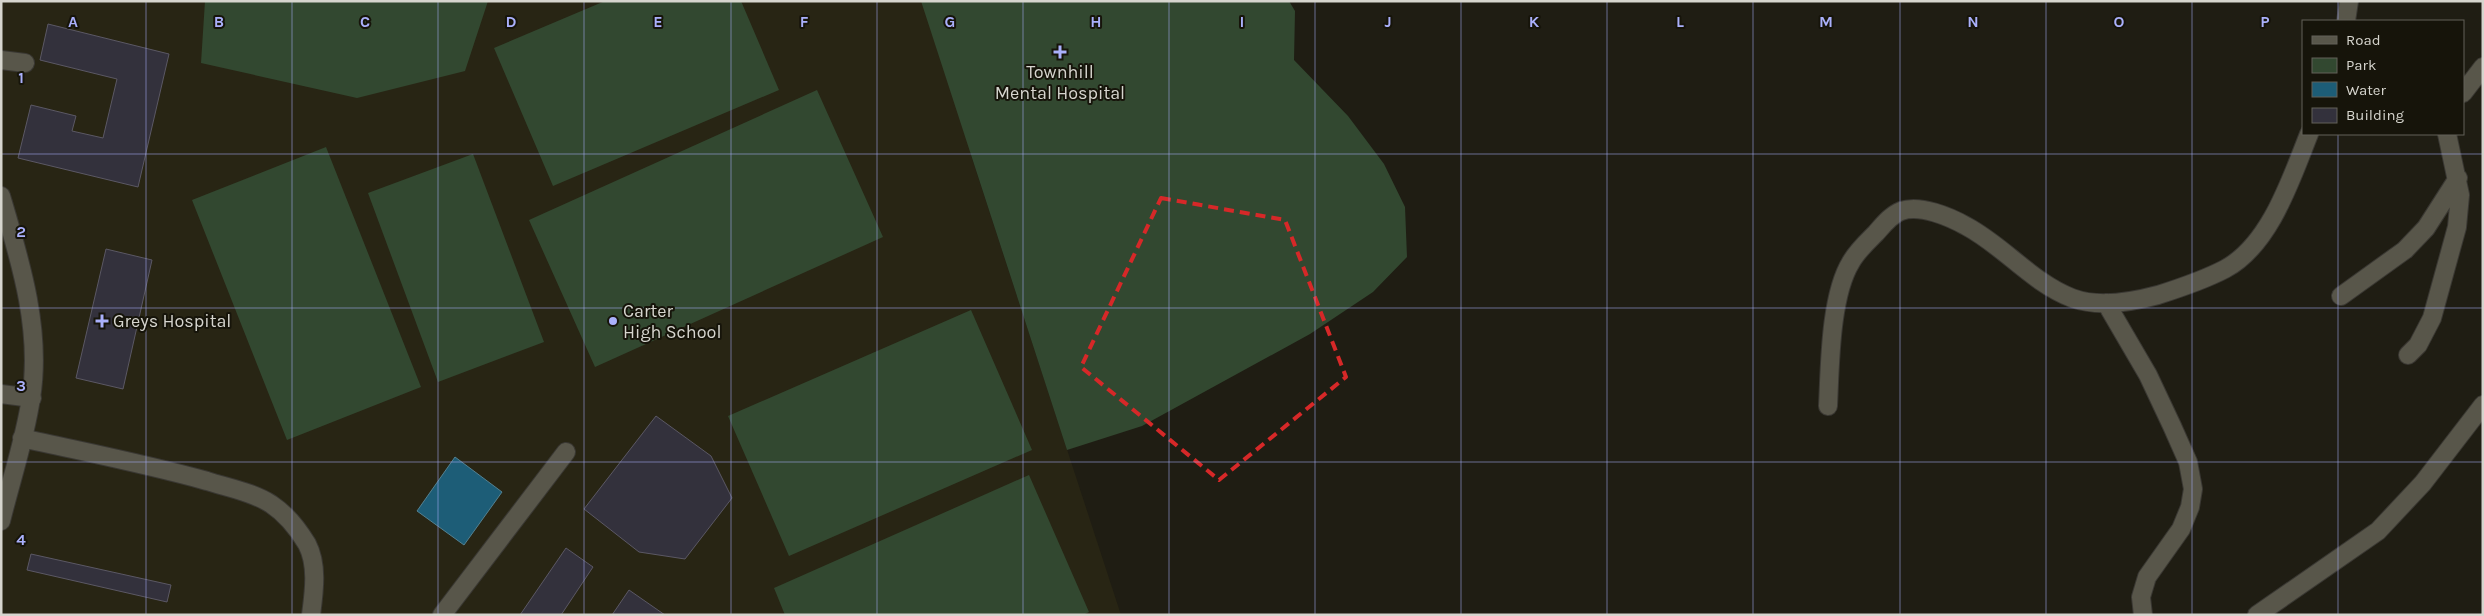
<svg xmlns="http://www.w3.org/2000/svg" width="2484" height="616" viewBox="0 0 2484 616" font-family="Karla,sans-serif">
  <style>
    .built { fill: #282514 }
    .green { fill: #324830 }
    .water { fill: #1d5d77; stroke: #548191 }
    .building { fill: #33313c; stroke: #5b5864 }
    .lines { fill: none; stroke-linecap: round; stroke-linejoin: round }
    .minor-casing { stroke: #3a3833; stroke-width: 20 }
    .minor { stroke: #58564a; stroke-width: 18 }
    .marked { fill: none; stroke: #d62828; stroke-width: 4; stroke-dasharray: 10 6; stroke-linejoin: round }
    .grid { fill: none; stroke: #aab0fb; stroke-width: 1; stroke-opacity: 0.55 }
    .poi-dot { fill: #aab0fb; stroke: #16140a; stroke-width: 2 }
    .labels { text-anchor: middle; stroke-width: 4; stroke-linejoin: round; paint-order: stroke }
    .poi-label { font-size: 18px; fill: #d6d5ce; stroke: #16140a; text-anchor: start }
    .grid-label { font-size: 16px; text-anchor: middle; font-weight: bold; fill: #aab0fb; stroke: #16140a; stroke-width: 4; stroke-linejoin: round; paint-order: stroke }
  </style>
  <rect width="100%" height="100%" fill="#1f1d13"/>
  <path class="built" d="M1 1H1253L970 152 1121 615H1Z"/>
  <path class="green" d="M205 1H488L465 71 357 98 201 63Z
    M605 1H741L779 90 553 186 494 48Z
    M921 1H1289L1295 11 1294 60 1348 116 1384 164 1405 207 1407 257 1373 292 1310 334 1142 426 1067 450Z
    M817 90 883 237 595 367 529 220Z
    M326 147 421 387 287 440 192 200Z
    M473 154 544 342 438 382 368 193Z
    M971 310 1032 450 789 556 728 416Z
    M1029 475 1089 612 1083 615H785L774 588Z"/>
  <path class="water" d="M455 457 502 492 464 545 417 511Z"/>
  <path class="building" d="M48 24 169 54 138 187 18 158 31 105 76 116 72 131 103 138 117 79 40 60Z
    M106 249 152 260 123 389 76 378Z
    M656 416 711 456 732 498 685 559 639 552 584 509Z
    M566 548 593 567 561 615H520Z
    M31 554 171 585 167 602 27 570Z
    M629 590 665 615H612Z"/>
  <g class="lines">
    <g class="minor-casing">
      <path id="minor" d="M2346 21 2349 1
        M1 60 25 63
        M2463 93 2483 67
        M1 196C20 260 42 330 31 398 25 439 11 480 1 521
        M2341 296 2405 250 2426 228 2458 178
        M2106 303 2148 375 2172 426 2188 462 2193 489 2190 507 2181 529 2147 577 2141 597 2143 615
        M2408 355 2418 345 2432 318 2457 227 2460 195 2447 134
        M1 394 32 398
        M1828 406C1830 366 1830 296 1851 262 1857 251 1867 242 1876 233 1883 225 1891 215 1901 211 1920 204 1950 217 1966 226 2004 246 2031 282 2072 298 2099 308 2132 302 2158 295 2180 288 2204 280 2225 269 2270 245 2291 179 2309 134
        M22 438C84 452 146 464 207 481 229 488 252 492 271 504 286 514 298 529 307 544 318 565 314 592 311 615
        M442 615 566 452
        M2257 615 2378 531 2423 483 2483 405"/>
    </g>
    <use href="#minor" class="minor"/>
  </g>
  <path class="marked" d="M1161 198 1285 220 1346 377 1219 480 1081 367Z"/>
  <path class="grid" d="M146 1V615M292 1V615M438 1V615M584 1V615M731 1V615M877 1V615M1023 1V615M1169 1V615M1315 1V615M1461 1V615M1607 1V615M1753 1V615M1900 1V615M2046 1V615M2192 1V615M2338 1V21M2338 134V615M1 154H2483M1 308H2483M1 462H2483"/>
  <g class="poi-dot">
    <path d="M1057.5 44.5h5v5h5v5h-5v5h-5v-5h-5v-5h5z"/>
    <path d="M99.5 313.5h5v5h5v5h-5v5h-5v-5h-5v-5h5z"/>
    <circle cx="613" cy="321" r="5"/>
  </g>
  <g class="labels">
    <g class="poi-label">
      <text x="1060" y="78" text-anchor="middle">Townhill<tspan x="1060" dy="21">Mental Hospital</tspan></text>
      <text x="623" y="317">Carter<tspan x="623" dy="21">High School</tspan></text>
      <text x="113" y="327">Greys Hospital</text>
    </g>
  </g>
  <g class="grid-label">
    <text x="73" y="27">A</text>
    <text x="219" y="27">B</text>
    <text x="365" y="27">C</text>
    <text x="511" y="27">D</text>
    <text x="658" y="27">E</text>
    <text x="804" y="27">F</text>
    <text x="950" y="27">G</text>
    <text x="1096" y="27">H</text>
    <text x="1242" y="27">I</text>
    <text x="1388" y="27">J</text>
    <text x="1534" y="27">K</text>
    <text x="1680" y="27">L</text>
    <text x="1826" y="27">M</text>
    <text x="1973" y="27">N</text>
    <text x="2119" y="27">O</text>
    <text x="2265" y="27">P</text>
    <text x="21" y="83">1</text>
    <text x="21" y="237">2</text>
    <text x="21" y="391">3</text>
    <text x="21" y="545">4</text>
  </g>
  <rect width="2484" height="616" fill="none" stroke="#d6d5ce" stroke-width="5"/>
  <rect x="2302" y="20" width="162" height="115" fill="#16140a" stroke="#636158"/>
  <rect x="2312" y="36" width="25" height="8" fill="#58564a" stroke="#636158"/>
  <text x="2346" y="45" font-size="15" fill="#d6d5ce">Road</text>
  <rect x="2312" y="58" width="25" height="15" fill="#324830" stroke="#636158"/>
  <text x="2346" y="70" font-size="15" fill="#d6d5ce">Park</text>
  <rect x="2312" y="82" width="25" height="15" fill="#1d5d77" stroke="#636158"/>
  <text x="2346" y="95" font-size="15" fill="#d6d5ce">Water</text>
  <rect x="2312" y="108" width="25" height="15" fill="#33313c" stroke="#636158"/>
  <text x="2346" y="120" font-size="15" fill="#d6d5ce">Building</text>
</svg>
